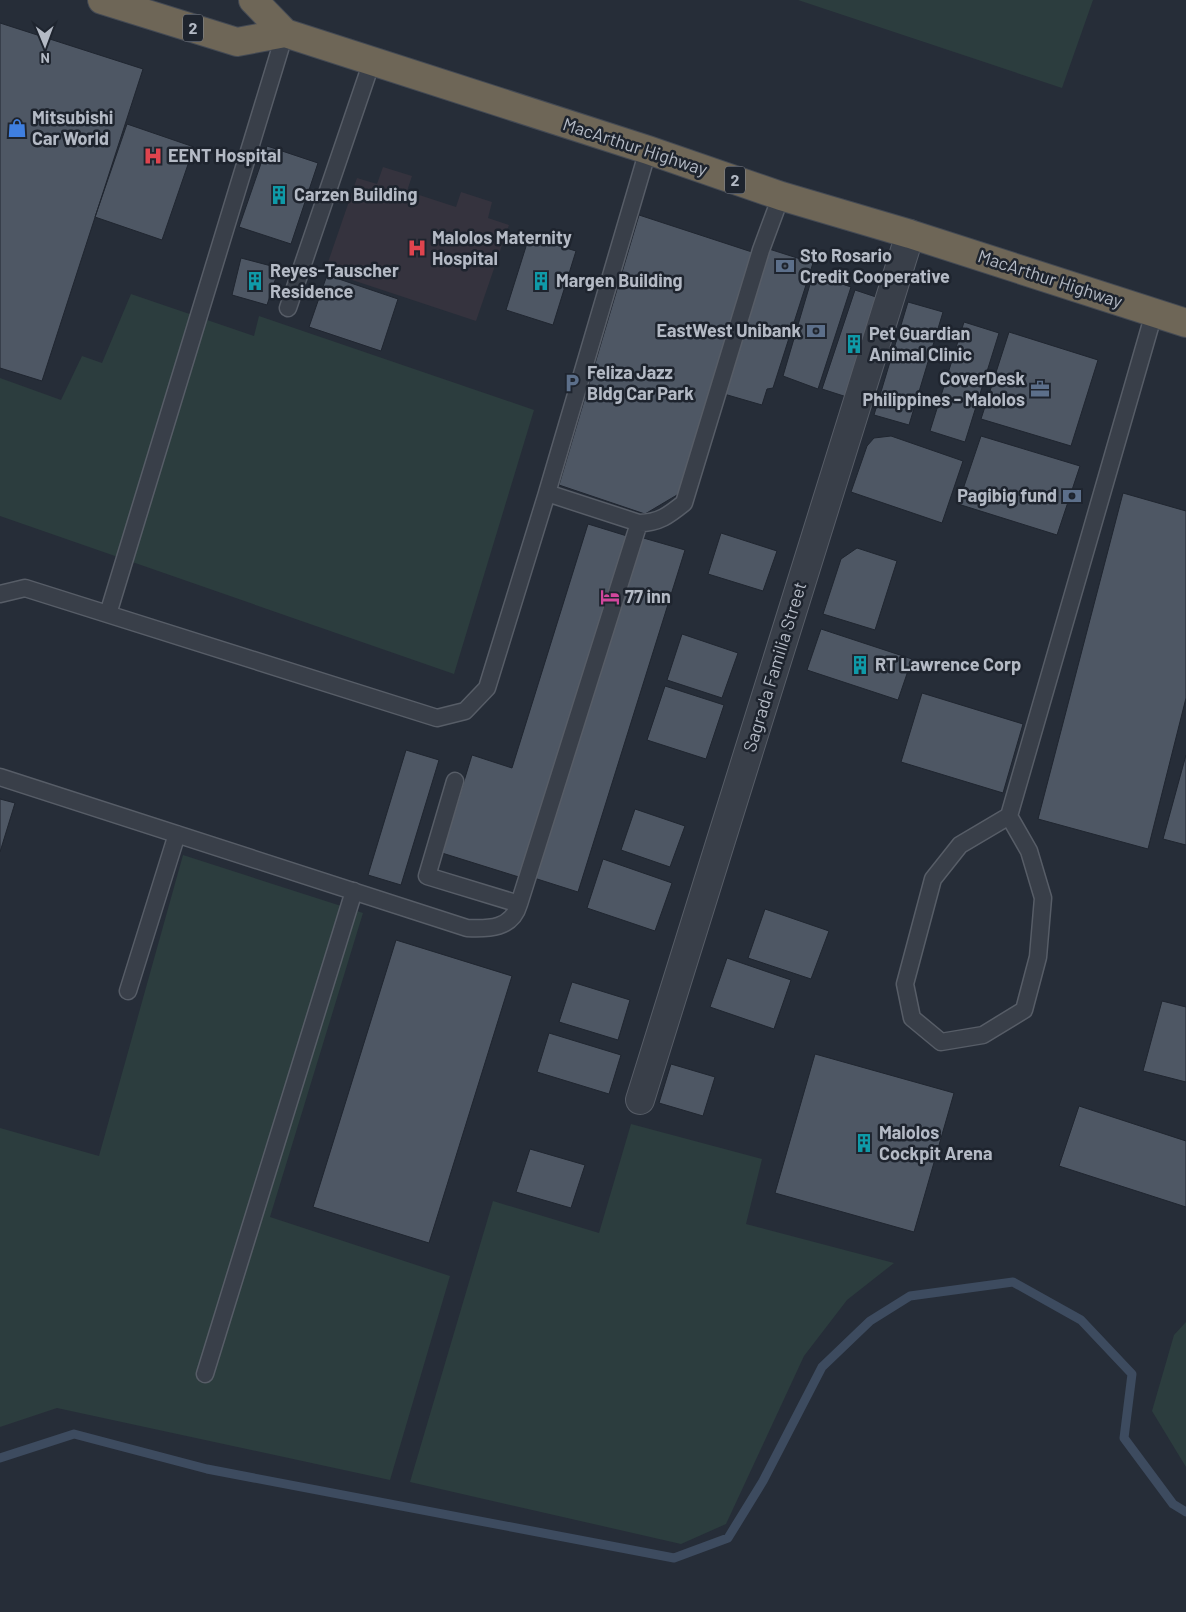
<svg xmlns="http://www.w3.org/2000/svg" width="1186" height="1612" viewBox="0 0 1186 1612" font-family="Barlow,sans-serif">
  <style>
    .medical { fill: #35333e }
    .green { fill: #2c3d3e }
    .lines { fill: none; stroke-linecap: round; stroke-linejoin: round }
    .stream { stroke: #3d4b5f; stroke-width: 9 }
    .building { fill: #4e5764; stroke: #202630 }
    .lane-casing { stroke: #575d67; stroke-width: 19 }
    .street-casing { stroke: #575d67; stroke-width: 30 }
    .highway-casing { stroke: #444a54; stroke-width: 30 }
    .lane { stroke: #393f49; stroke-width: 16 }
    .street { stroke: #393f49; stroke-width: 28 }
    .highway { stroke: #6e6657; stroke-width: 28 }
    .labels { text-anchor: middle; stroke-width: 5; stroke-linejoin: round; paint-order: stroke }
    .shield { fill: #1e242e; stroke: #878d98; stroke-width: 1 }
    .shield-label { font-size: 16px; font-weight: bold; fill: #b4bac5 }
    .poi-label { font-size: 18px; font-weight: bold; fill: #b4bac5; stroke: #1e242e; text-anchor: start }
    .street-label { font-size: 18px; fill: #b4bac5; stroke: #1e242e }
  </style>
  <rect width="100%" height="100%" fill="#262d38"/>
  <path class="medical" d="M383 167 412 176 407 191 456 207 461 192 492 202 488 218 509 225 476 321 325 271 357 178 377 184Z"/>
  <path class="green" d="M798 0H1093L1062 88Z
    M131 294 254 336 259 316 534 410 454 674 0 516V378L61 400 82 356 102 363Z
    M183 855 363 913 270 1217 450 1276 390 1480 57 1408 0 1427V1128L99 1156Z
    M631 1124 762 1159 746 1224 894 1263 847 1300 804 1356 726 1524 681 1544 410 1482 493 1201 599 1233Z
    M1186 1322V1467L1152 1411 1174 1335Z"/>
  <g class="lines">
    <path class="stream" d="M0 1458 74 1434 207 1469 674 1558 728 1538 763 1481 822 1367 870 1321 910 1296 1013 1282 1081 1320 1132 1374 1124 1438 1173 1504 1186 1512"/>
  </g>
  <path class="building" d="M0 23 143 69 42 381 0 368Z
    M127 124 194 147 162 240 95 217Z
    M267 146 318 163 291 244 239 227Z
    M639 215 755 253 682 492 645 514 559 485Z
    M529 237 576 251 553 325 506 310Z
    M769 249 813 263 773 388 767 389 762 405 724 394Z
    M241 258 279 268 267 305 232 295Z
    M813 274 851 287 818 389 783 376Z
    M327 275 398 299 381 351 309 327Z
    M855 290 885 300 853 399 822 389Z
    M908 302 943 312 909 425 874 415Z
    M964 322 999 333 965 442 930 431Z
    M1009 332 1098 360 1071 446 981 419Z
    M891 436 963 461 942 523 851 492 867 446 874 438Z
    M981 436 1080 466 1057 535 958 504Z
    M1123 493 1186 511V698L1148 849 1038 819Z
    M588 524 627 536 522 878 442 853 472 755 512 768Z
    M721 533 777 551 763 591 708 574Z
    M640 537 685 550 578 892 534 878Z
    M857 548 897 561 875 630 823 614 841 559Z
    M821 629 912 659 898 700 807 670Z
    M682 634 738 653 722 698 667 680Z
    M665 686 724 705 706 759 647 740Z
    M922 693 1023 724 1003 793 901 762Z
    M406 750 439 760 401 885 368 875Z
    M1186 755V845L1163 839Z
    M0 799 15 803 0 852Z
    M635 809 685 826 670 867 621 850Z
    M603 859 672 883 655 931 587 908Z
    M765 909 829 931 811 979 748 958Z
    M396 940 512 976 429 1243 313 1207Z
    M727 958 791 980 774 1029 710 1007Z
    M572 982 630 1000 618 1040 559 1022Z
    M1162 1001 1186 1007V1082L1143 1071Z
    M549 1033 621 1055 609 1094 537 1072Z
    M815 1054 954 1093 914 1232 775 1193Z
    M671 1064 715 1077 703 1116 659 1103Z
    M1079 1106 1186 1141V1207L1059 1166Z
    M530 1149 585 1165 571 1208 516 1192Z"/>
  <g class="lines">
    <g class="lane-casing">
      <path id="lane" d="M648 150 547 493 639 523C659 523 669 515 684 503L761 250 781 196
        M288 308 372 61
        M0 594 25 588 437 718 465 711 487 688 547 493
        M108 614 285 33
        M0 777 467 928C489 929 512 929 519 904
        M455 781 427 876 519 904 639 523
        M1009 816 1029 851 1043 898 1038 957 1024 1010 983 1035 941 1042 912 1018 905 984 933 879 960 845 1009 816 1154 313
        M128 991 177 834
        M205 1374 354 891"/>
    </g>
    <g class="street-casing">
      <path id="street" d="M640 1100 910 234"/>
    </g>
    <g class="highway-casing">
      <path id="highway" d="M102 0 237 42 285 33 648 150 781 196 910 234 1186 323
        M253 0 285 33"/>
    </g>
    <use href="#lane" class="lane"/>
    <use href="#street" class="street"/>
    <use href="#highway" class="highway"/>
  </g>
  <defs>
    <g id="shop-bare" transform="scale(1.5)"><path d="M-5-2.5h2.3a2.7 3.5 0 0 1 5.4 0H5L5.5 6h-11ZM-1.5-2.5h3a1.5 2.3 0 0 0-3 0Z" fill="#3f7fe0" stroke="#1e242e" stroke-width="2.5" paint-order="stroke"/></g>
    <g id="hospital-bare" transform="scale(1.5)"><path d="M-5-5h3v3.5h4V-5h3V5h-3V1.5h-4V5h-3Z" fill="#e0444e" stroke="#1e242e" stroke-width="2.5" paint-order="stroke"/></g>
    <g id="building-bare" transform="scale(1.5)"><path d="M-4-6H4V6H1V3H-1V6H-4ZM-2.5-4.3h1.7v1.8h-1.7ZM.8-4.3h1.7v1.8H.8ZM-2.5-1h1.7V.8h-1.7ZM.8-1h1.7V.8H.8Z" fill="#0f9aa8" stroke="#1e242e" stroke-width="2.5" paint-order="stroke"/></g>
    <g id="bank-bare" transform="scale(1.5)"><path d="M-6-4H6V4H-6ZM0-2.3a2.3 2.3 0 1 0 0 4.6a2.3 2.3 0 1 0 0-4.6Z" fill="#5c6f8a" stroke="#1e242e" stroke-width="2.5" paint-order="stroke"/></g>
    <g id="parking-bare" transform="scale(1.5)"><path d="M-3.5-5.5H1a3.5 3.5 0 0 1 0 7H-1V5.5H-3.5ZM-1-3.4V-.6H.8a1.4 1.4 0 0 0 0-2.8Z" fill="#5c6f8a" stroke="#1e242e" stroke-width="2.5" paint-order="stroke"/></g>
    <g id="office-bare" transform="scale(1.5)"><path d="M-6-3h4V-5.5h4V-3h4V5H-6ZM-1-4.5V-3h2v-1.5ZM-6 0V1H6V0Z" fill="#5c6f8a" stroke="#1e242e" stroke-width="2.5" paint-order="stroke"/></g>
    <g id="hotel-bare" transform="scale(1.5)"><path d="M-6-4.5h1.5V1H6V5H4.5V3h-9V5H-6ZM-4 0a1.8 1.8 0 1 1 3.6 0ZM.5 0V-2.5h3Q6-2.5 6 0Z" fill="#d1479c" stroke="#1e242e" stroke-width="2.5" paint-order="stroke"/></g>
  </defs>
  <g fill-rule="evenodd">
    <use href="#shop-bare" x="17" y="128"/>
    <use href="#hospital-bare" x="153" y="156"/>
    <use href="#building-bare" x="279" y="195"/>
    <use href="#hospital-bare" x="417" y="248"/>
    <use href="#bank-bare" x="785" y="266"/>
    <use href="#building-bare" x="255" y="281"/>
    <use href="#building-bare" x="541" y="281"/>
    <use href="#bank-bare" x="816" y="331"/>
    <use href="#building-bare" x="854" y="344"/>
    <use href="#parking-bare" x="572" y="383"/>
    <use href="#office-bare" x="1040" y="389"/>
    <use href="#bank-bare" x="1072" y="496"/>
    <use href="#hotel-bare" x="610" y="597"/>
    <use href="#building-bare" x="860" y="665"/>
    <use href="#building-bare" x="864" y="1143"/>
  </g>
  <g class="labels">
    <g class="shield">
      <rect x="183" y="14.5" width="20" height="27" rx="4"/>
      <rect x="725" y="166.5" width="20" height="27" rx="4"/>
    </g>
    <g class="shield-label">
      <text x="193" y="34">2</text>
      <text x="735" y="186">2</text>
    </g>
    <g class="poi-label">
      <text x="32" y="124">Mitsubishi<tspan x="32" dy="21">Car World</tspan></text>
      <text x="168" y="162">EENT Hospital</text>
      <text x="294" y="201">Carzen Building</text>
      <text x="432" y="244">Malolos Maternity<tspan x="432" dy="21">Hospital</tspan></text>
      <text x="800" y="262">Sto Rosario<tspan x="800" dy="21">Credit Cooperative</tspan></text>
      <text x="270" y="277">Reyes-Tauscher<tspan x="270" dy="21">Residence</tspan></text>
      <text x="556" y="287">Margen Building</text>
      <text x="801" y="337" text-anchor="end">EastWest Unibank</text>
      <text x="869" y="340">Pet Guardian<tspan x="869" dy="21">Animal Clinic</tspan></text>
      <text x="587" y="379">Feliza Jazz<tspan x="587" dy="21">Bldg Car Park</tspan></text>
      <text x="1025" y="385" text-anchor="end">CoverDesk<tspan x="1025" dy="21">Philippines - Malolos</tspan></text>
      <text x="1057" y="502" text-anchor="end">Pagibig fund</text>
      <text x="625" y="603">77 inn</text>
      <text x="875" y="671">RT Lawrence Corp</text>
      <text x="879" y="1139">Malolos<tspan x="879" dy="21">Cockpit Arena</tspan></text>
    </g>
    <g class="street-label">
      <text transform="translate(635 147) rotate(18)" y="6">MacArthur Highway</text>
      <text transform="translate(1050 279) rotate(18)" y="6">MacArthur Highway</text>
      <text transform="translate(775 667) rotate(-73)" y="6">Sagrada Familia Street</text>
    </g>
  </g>
  <g transform="translate(45 45) rotate(179)" stroke="#1e242e" stroke-width="4" paint-order="stroke">
  <path d="M0-4L9 19L0 12L-9 19Z" fill="#b4bac5"/>
  <text y="-8" font-size="14" font-weight="bold" text-anchor="middle" fill="#b4bac5">N</text>
  </g>
</svg>
